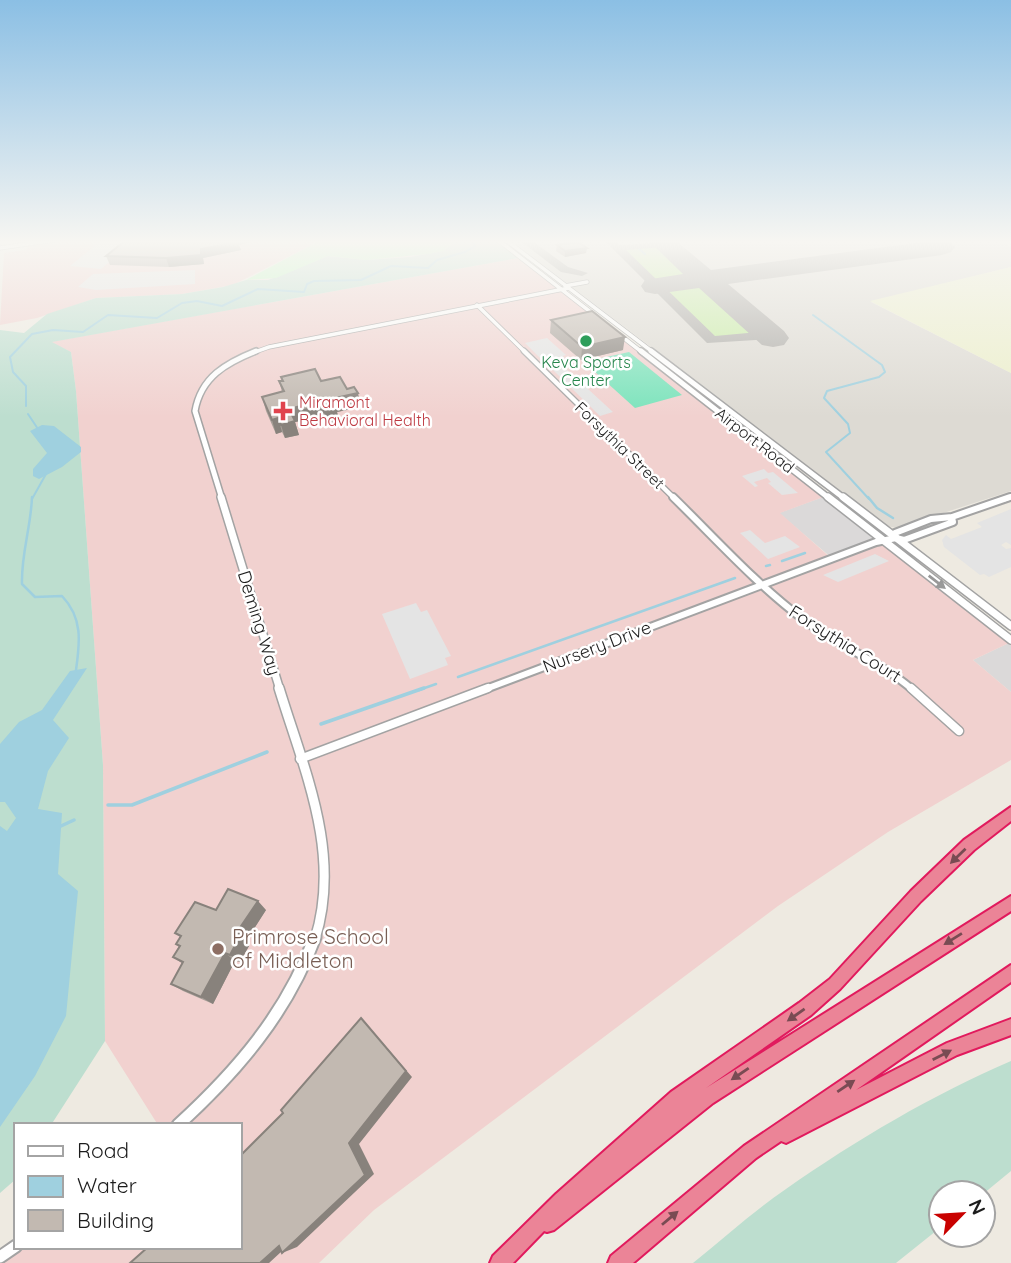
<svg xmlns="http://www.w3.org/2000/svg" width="1011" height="1263" viewBox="0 0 1011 1263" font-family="Quicksand,sans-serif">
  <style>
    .residential { fill: #dbd9d9 }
    .commercial { fill: #f1d1cf }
    .airport { fill: #dddad3 }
    .farmland { fill: #ecefcb }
    .grass { fill: #c7eca4 }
    .wetland { fill: #bddecf }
    .park { fill: #bbfcc0 }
    .pitch { fill: #7ae3bb }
    .parking { fill: #e4e4e4 }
    .water { fill: #9fd0df }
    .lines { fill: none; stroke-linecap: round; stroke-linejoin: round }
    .stream-far2 { stroke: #9fd0df; stroke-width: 2 }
    .stream-far1 { stroke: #9fd0df; stroke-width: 2.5 }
    .stream { stroke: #9fd0df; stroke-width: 3.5 }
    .taxiway { fill: #acaaa6; fill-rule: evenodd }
    .runway { fill: #acaaa6; fill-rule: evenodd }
    .minor-far3-casing { stroke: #a3a3a3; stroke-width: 5 }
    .minor-far2-casing { stroke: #a3a3a3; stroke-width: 7 }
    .minor-far1-casing { stroke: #a3a3a3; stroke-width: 10 }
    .minor-casing { stroke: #a3a3a3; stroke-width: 11 }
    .tertiary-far4-casing { stroke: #a3a3a3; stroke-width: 5 }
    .tertiary-far3-casing { stroke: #a3a3a3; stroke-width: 8 }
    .tertiary-far2-casing { stroke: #a3a3a3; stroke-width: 10 }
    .tertiary-far1-casing { stroke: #a3a3a3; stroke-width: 12 }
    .tertiary-casing { stroke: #a3a3a3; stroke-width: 15 }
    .motorway-casing { stroke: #e11a5d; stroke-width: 4 }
    .minor-far3 { stroke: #fff; stroke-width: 3.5 }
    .minor-far2 { stroke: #fff; stroke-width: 4.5 }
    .minor-far1 { stroke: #fff; stroke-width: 6 }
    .minor { stroke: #fff; stroke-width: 8 }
    .tertiary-far4 { stroke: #fff; stroke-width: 3.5 }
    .tertiary-far3 { stroke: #fff; stroke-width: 5 }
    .tertiary-far2 { stroke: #fff; stroke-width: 7 }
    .tertiary-far1 { stroke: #fff; stroke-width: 9 }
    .tertiary { stroke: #fff; stroke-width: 11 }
    .motorway { fill: #eb8497; fill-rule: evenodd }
    .wall { fill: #a79f98 }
    .shaded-wall { fill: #88827c }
    .building { fill: #c2b9b1; stroke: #88827c; stroke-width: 2 }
    .oneway { fill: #999 }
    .oneway2 { fill: #794b53 }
    .leisure-dot { fill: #2e9e5b; stroke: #fff; stroke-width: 2.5 }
    .health-dot { fill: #e0444e; stroke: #fff; stroke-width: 2.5 }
    .education-dot { fill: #8d6e63; stroke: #fff; stroke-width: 2.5 }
    .labels { text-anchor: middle; stroke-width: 5; stroke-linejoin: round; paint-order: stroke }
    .far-leisure-label { font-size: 16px; fill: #27864d; stroke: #fff }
    .far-health-label { font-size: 16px; fill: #be3a42; stroke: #fff; text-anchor: start }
    .far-street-label { font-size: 16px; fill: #1c1c1c; stroke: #fff }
    .street-label { font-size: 18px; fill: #1c1c1c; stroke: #fff }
    .near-education-label { font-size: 21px; fill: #785e54; stroke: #fff; text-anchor: start }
  </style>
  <rect width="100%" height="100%" fill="#eeeae1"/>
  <path class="residential" d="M826 496 883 540 833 559 779 513Z
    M1011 642V692L973 660Z"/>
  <path class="commercial" d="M61 240H321L233 285 182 294 96 298 37 318 0 325 4 253 26 250 30 244Z
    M518 258 826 496 780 513 832 559 883 540 1011 642 973 660 1011 692V760L888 832 778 906 374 1210 319 1263H0V1257L16 1247H240V1125H158L105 1041 103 765 76 391 71 352 50 342Z"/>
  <path class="airport" d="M510 240H995L1011 246V267L871 302 1011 373V491L897 528 887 526Z"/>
  <path class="farmland" d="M1011 267V373L870 301Z"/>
  <path class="grass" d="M650 246 661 248 692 276 654 281 624 251Z
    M703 285 751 328 754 333 715 338 664 291Z"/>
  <path class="wetland" d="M454 240H495L518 258 52 342 71 352 76 391 103 765 105 1041 51 1125H16V1179L0 1193V330L24 333 47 314 96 298 182 294 223 287 246 280H268L328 256 366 260 410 257 443 251 451 245Z
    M1011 1061V1171L983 1194 941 1193V1227L896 1263H693C724 1238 754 1211 786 1189 856 1140 932 1095 1011 1061Z"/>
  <path class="park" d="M321 240H454L451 245 443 251 428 254 366 260 328 256 276 278 246 280Z"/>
  <path class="pitch" d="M629 352 682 395 635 408 584 362Z"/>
  <path class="parking" d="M102 240H135L101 269 70 266Z
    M195 270V284L96 290 78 287 93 274Z
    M547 338 566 355 563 356 568 363 560 367H564L613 412 600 416 553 370 555 368 551 364 547 365 525 343Z
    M764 469 768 473 773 472 798 493 782 495 768 483 771 482 767 478 754 482 758 486 755 487 742 476Z
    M1011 509V545L1006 542 1001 545 1006 549 1011 548V567L989 577 984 574 980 575 944 547 942 540 946 535 951 539 982 527 977 523Z
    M750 530 765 543 785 536 800 547 768 559 740 533Z
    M875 554 889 561 838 582 823 575Z
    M416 603 421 612 427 610 451 656 445 658 448 665 410 679 382 614Z"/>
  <path class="water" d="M42 425 54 426 81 447V452L62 467 39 479 33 476V469L47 453 30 431Z
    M87 668 53 720 69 738 48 771 38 809 62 813 58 874 78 891 66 1016 35 1076 0 1127V826L7 831 16 818 5 802H0V744L19 722 42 710 70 671Z"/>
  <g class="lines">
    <path class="stream-far2" d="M630 240 633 243
      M638 248 645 254
      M813 315 882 365 885 372 879 377 827 391 824 398 848 424 850 433 826 452 869 499
      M26 406V386L13 372 10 357 32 334 53 330 83 332 108 315 157 318 182 303 197 301 222 306 258 289 304 292 307 284 314 281 361 280 391 266 428 268 437 260 465 252 475 246 472 240
      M28 414 38 429
      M32 499 46 474"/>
    <path class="stream-far1" d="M32 497C31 527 21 554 22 584L35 597 62 596C83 618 80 642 76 670
      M868 497 877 508 893 518
      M782 561 805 553
      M766 566 770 565
      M458 677 735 578
      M419 690 436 684"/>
    <path class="stream" d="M321 724 424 688
      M108 805H132L267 752
      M61 826 74 820"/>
    <path class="taxiway" d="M519 240H531L568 267 588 273 582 276 561 272Z
      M604 240H615L620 245 668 242V246L664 247 626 250 715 336 770 331 776 335 770 339 707 343Z"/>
    <path class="runway" d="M648 240H675L711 270 938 240 951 242 955 247 951 252 942 255 728 284 784 331 789 338 784 345 773 347 762 345 699 288 655 294 645 292 641 286 645 280 683 274Z"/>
    <g class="minor-far3-casing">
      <path id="minor-far3" d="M565 286 587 282
        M477 305 526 353"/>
    </g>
    <g class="minor-far2-casing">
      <path id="minor-far2" d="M524 351 675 499
        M1005 499 1011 497"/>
    </g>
    <g class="minor-far1-casing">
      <path id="minor-far1" d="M673 497C716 539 756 584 804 620 838 646 880 661 913 690
        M896 538 895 533 931 519 952 517 1010 497
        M483 690 876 542 896 538 904 540 953 522 952 517"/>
    </g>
    <g class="minor-casing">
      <path id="minor" d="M911 688 959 731
        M300 759 488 688"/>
    </g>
    <g class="tertiary-far4-casing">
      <path id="tertiary-far4" d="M498 240 597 317
        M506 240 654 353
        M0 248 54 240
        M620 335 643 353
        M252 353 269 347 569 288"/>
    </g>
    <g class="tertiary-far3-casing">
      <path id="tertiary-far3" d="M641 351 830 499
        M651 351 845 499
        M222 499 195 411C201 377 226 363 256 351"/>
    </g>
    <g class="tertiary-far2-casing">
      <path id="tertiary-far2" d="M221 497 280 690
        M828 497 1011 640
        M843 497 1011 626"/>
    </g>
    <g class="tertiary-far1-casing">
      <path id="tertiary-far1" d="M279 688C304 770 342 853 315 939"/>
    </g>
    <g class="tertiary-casing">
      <path id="tertiary" d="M178 1125C237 1071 287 1013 315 937
        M0 1257 16 1246"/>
    </g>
    <g class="motorway-casing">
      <path id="motorway" d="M1011 807V821L974 850 921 901 840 989 811 1015 706 1088 1011 896V911L713 1103 554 1230 547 1232 544 1231 513 1263H490L493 1256 556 1194 671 1092 799 1003 830 979 911 891 964 840Z
        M1011 965V982L856 1090 947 1043 1011 1019V1035L957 1055 792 1140 786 1143 781 1141 756 1158 633 1263H608L611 1256 744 1146Z"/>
    </g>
    <use href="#minor-far3" class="minor-far3"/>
    <use href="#minor-far2" class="minor-far2"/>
    <use href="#minor-far1" class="minor-far1"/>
    <use href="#minor" class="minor"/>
    <use href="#tertiary-far4" class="tertiary-far4"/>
    <use href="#tertiary-far3" class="tertiary-far3"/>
    <use href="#tertiary-far2" class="tertiary-far2"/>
    <use href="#tertiary-far1" class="tertiary-far1"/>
    <use href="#tertiary" class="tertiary"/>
    <use href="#motorway" class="motorway"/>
  </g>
  <path class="wall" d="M126 240H256L239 245 241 250 203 258 204 264 169 267 110 265 106 256Z
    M557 245 586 253 565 257 556 251Z
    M551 320 623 350 581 360 550 333Z
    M279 381H321L347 389 361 407 337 412 340 423 327 426 324 420 306 424 305 420 295 422 299 435 285 438 282 432 276 434 266 411 262 397 282 392Z
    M216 910H266L245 943 249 946 240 962 235 961 213 1004 183 991 171 984 183 964 173 957 179 946 181 937 175 933Z"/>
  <path class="shaded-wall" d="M232 240H256L239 245 241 250 203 258 204 264 169 267 166 258Z
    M587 248 586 253 565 257V251Z
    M625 337 623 350 581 360 582 347Z
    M358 393 361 407 337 412 340 423 327 426 324 412 331 399Z
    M301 406 305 420 295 422 299 435 285 438 281 425 289 409Z
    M321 406 324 420 306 424 303 410Z
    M278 418 282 432 276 434 272 420Z
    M258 901 266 910 245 943 249 946 240 962 230 955 235 935Z
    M225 953 235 961 213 1004 201 997Z
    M361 1018 412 1077 359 1144 374 1174 297 1247 282 1253 349 1143Z
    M294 1240 269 1263H260L279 1246Z"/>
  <path class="building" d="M126 240H236L238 242 201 249V255L166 258 106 256Z
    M578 242 587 248 565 251 557 245Z
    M592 311 625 337 582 347 551 320Z
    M315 369 321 381 340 377 347 389 354 387 358 393 331 399 337 409 324 412 321 406 303 410 301 406 289 409 295 421 281 425 278 418 272 420 262 397 284 391 279 381H283L281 377Z
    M228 889 258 901 235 935 239 938 230 955 225 953 201 997 171 984 183 962 173 957 180 946 176 944 181 936 175 933 195 902 216 910Z
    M361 1018 406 1071 349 1143 365 1175 282 1253 279 1246 260 1263H130L148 1247H240V1156L283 1113 281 1110Z"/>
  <defs><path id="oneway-solid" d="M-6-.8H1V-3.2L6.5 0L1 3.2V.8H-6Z" transform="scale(1.75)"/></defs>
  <use class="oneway" href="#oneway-solid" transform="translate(937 582) rotate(38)"/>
  <g class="oneway2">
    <use href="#oneway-solid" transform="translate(958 856) rotate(136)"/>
    <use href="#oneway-solid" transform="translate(953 939) rotate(148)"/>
    <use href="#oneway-solid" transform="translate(796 1015) rotate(145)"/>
    <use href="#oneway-solid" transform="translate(942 1055) rotate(-27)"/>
    <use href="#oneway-solid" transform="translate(740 1074) rotate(146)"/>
    <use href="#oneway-solid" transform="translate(846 1086) rotate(-34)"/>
    <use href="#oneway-solid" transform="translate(670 1218) rotate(-40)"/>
  </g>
  <linearGradient id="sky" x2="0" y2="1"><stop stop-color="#8bbfe4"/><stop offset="0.58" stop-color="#f7f6f2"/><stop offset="1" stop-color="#f7f6f2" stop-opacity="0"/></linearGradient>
  <rect width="1011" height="417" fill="url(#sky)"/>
  <circle class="leisure-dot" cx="586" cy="341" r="7"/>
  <path class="health-dot" d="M279.5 400.5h7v7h7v7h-7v7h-7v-7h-7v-7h7z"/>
  <circle class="education-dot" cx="218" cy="949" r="7"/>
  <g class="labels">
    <g class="far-leisure-label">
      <text x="586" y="368">Keva Sports<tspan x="586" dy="18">Center</tspan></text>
    </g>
    <g class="far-health-label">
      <text x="299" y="408">Miramont<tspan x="299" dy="18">Behavioral Health</tspan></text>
    </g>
    <g class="far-street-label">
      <text transform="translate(755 440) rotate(38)" y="6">Airport Road</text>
      <text transform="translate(620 445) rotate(44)" y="6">Forsythia Street</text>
    </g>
    <g class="street-label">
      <text transform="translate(259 623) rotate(73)" y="6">Deming Way</text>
      <text transform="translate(845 644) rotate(32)" y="6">Forsythia Court</text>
      <text transform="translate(597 647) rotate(-21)" y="6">Nursery Drive</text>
    </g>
    <g class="near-education-label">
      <text x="232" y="944">Primrose School<tspan x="232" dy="24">of Middleton</tspan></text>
    </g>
  </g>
  <rect x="14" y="1123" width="228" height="126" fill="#ffffff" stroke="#a4a4a4" stroke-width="2"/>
  <rect x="28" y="1146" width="35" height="10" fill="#ffffff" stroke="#a4a4a4" stroke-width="2"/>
  <text x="77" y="1158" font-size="21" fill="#1c1c1c">Road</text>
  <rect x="28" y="1176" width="35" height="21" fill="#9fd0df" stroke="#a4a4a4" stroke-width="2"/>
  <text x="77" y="1193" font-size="21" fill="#1c1c1c">Water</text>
  <rect x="28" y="1210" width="35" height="21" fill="#c2b9b1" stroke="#a4a4a4" stroke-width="2"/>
  <text x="77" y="1228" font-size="21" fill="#1c1c1c">Building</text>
  <g transform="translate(962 1214) rotate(65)"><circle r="33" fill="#ffffff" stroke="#a4a4a4" stroke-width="2"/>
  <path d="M0-5L12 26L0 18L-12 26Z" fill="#c90100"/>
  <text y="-10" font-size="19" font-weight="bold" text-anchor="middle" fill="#1c1c1c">N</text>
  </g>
</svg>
